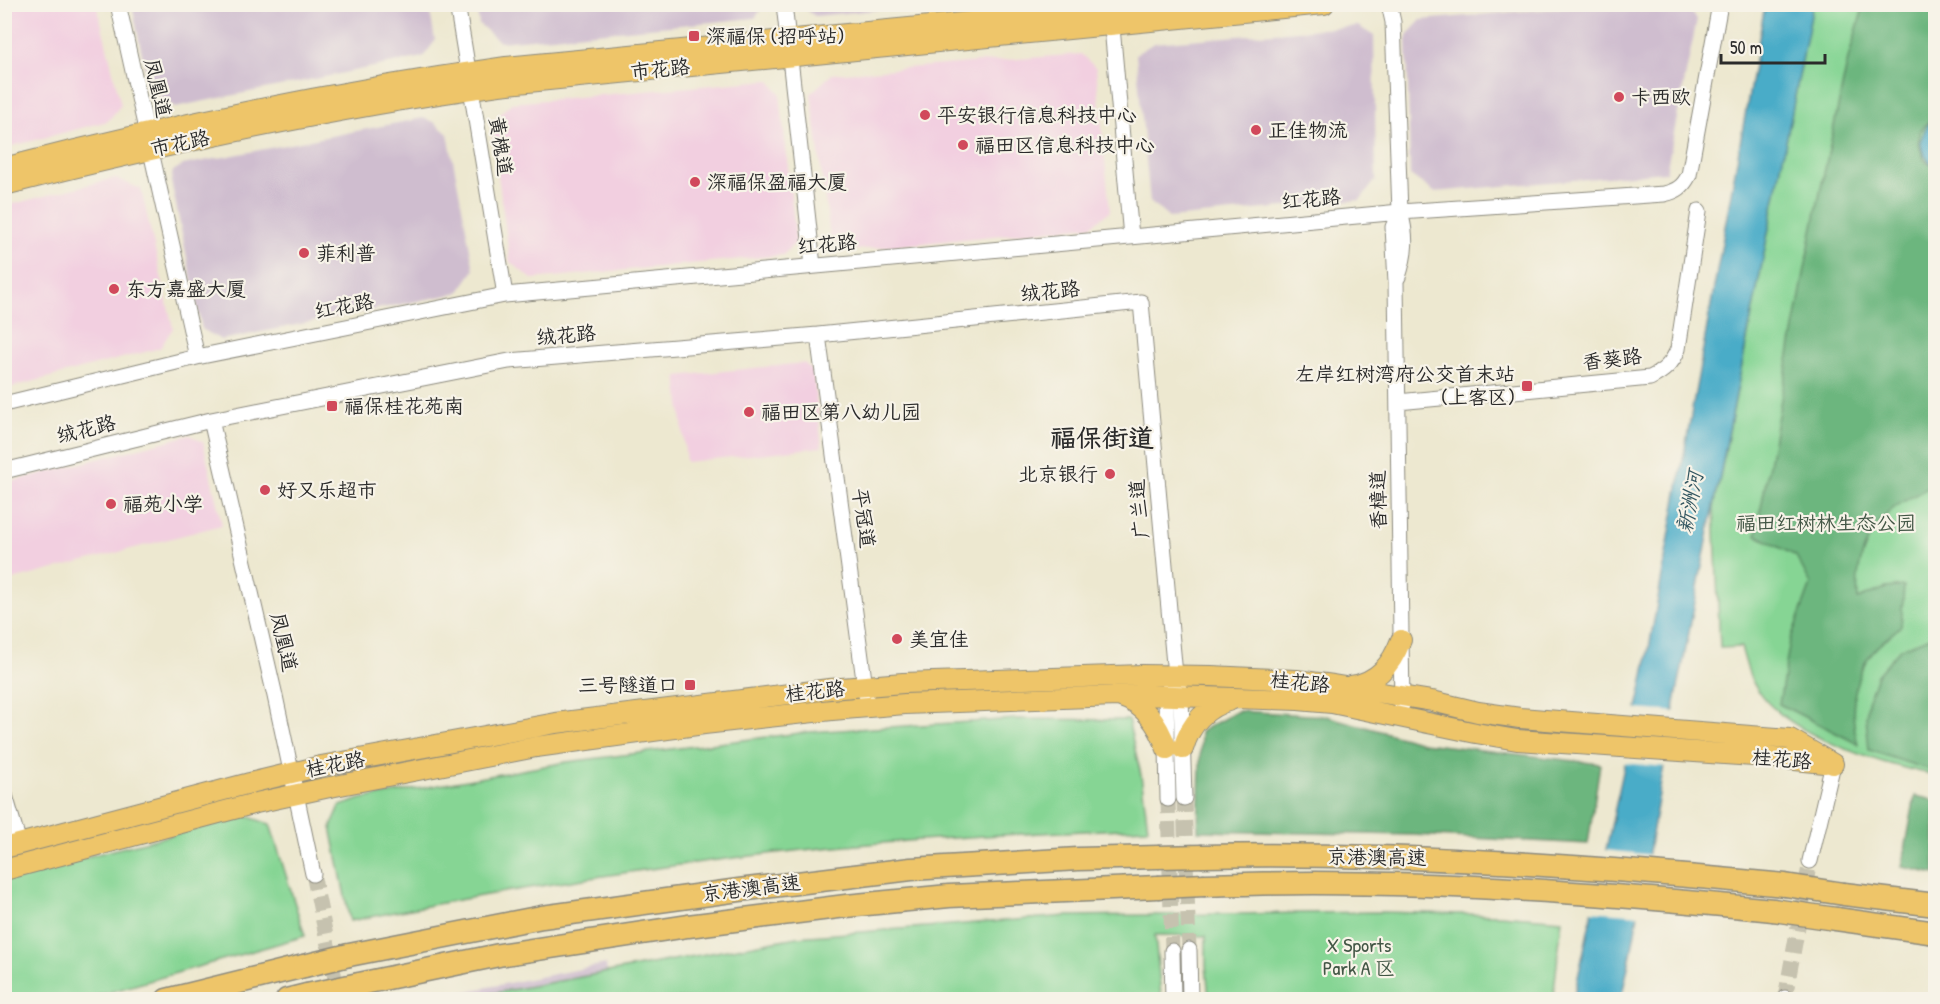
<svg xmlns="http://www.w3.org/2000/svg" width="1940" height="1004" viewBox="0 0 1940 1004" font-family="'Patrick Hand','LXGW WenKai TC',sans-serif">
  <style>
    .built { fill: #f2cfe0 }
    .industrial { fill: #cfbdcf }
    .green { fill: #86d594; stroke: #588060; stroke-width: 1.5 }
    .forest { fill: #6cb67e; stroke: #4c7054; stroke-width: 1.5 }
    .water { fill: #48acc8; stroke: #3a6c7a; stroke-width: 1.5 }
    .pier { fill: #ede8d0 }
    .lines { fill: none; stroke-linecap: round; stroke-linejoin: round }
    .minor-tunnel { stroke: #c6c2af; stroke-width: 15; stroke-dasharray: 15 8; stroke-linecap: butt }
    .minor-casing { stroke: #8c8a7e; stroke-width: 17 }
    .major-casing { stroke: #8c8a7e; stroke-width: 22 }
    .highway-casing { stroke: #8c8a7e; stroke-width: 25 }
    .minor { stroke: #fff; stroke-width: 15 }
    .major { stroke: #eec569; stroke-width: 20 }
    .highway { stroke: #eec569; stroke-width: 22 }
    .highway-bridge-casing { stroke: #8c8a7e; stroke-width: 25; stroke-linecap: butt }
    .highway-bridge { stroke: #eec569; stroke-width: 22 }
    .poi-dot { fill: #d1495b; stroke: #f7f3e8; stroke-width: 2 }
    .labels { text-anchor: middle; stroke-width: 4.5; stroke-linejoin: round; paint-order: stroke }
    .poi-label { font-size: 20px; fill: #2b2b2b; stroke: #f7f3e8; text-anchor: start }
    .street-label { font-size: 20px; fill: #2b2b2b; stroke: #f7f3e8 }
    .park-label { font-size: 20px; fill: #425645; stroke: #f7f3e8 }
    .water-label { font-size: 21px; font-style: italic; fill: #355862; stroke: #f7f3e8 }
    .district-label { font-size: 26px; font-weight: bold; fill: #2b2b2b; stroke: #f7f3e8 }
  </style>
  <rect width="100%" height="100%" fill="#f7f3e8"/>
  <filter id="ink" filterUnits="userSpaceOnUse"><feTurbulence type="fractalNoise" baseFrequency=".0167" numOctaves="2"/><feDisplacementMap in="SourceGraphic" scale="12" xChannelSelector="R" yChannelSelector="G"/><feConvolveMatrix kernelMatrix="1 2 1 2 8 2 1 2 1" color-interpolation-filters="sRGB"/></filter>
  <filter id="wash" filterUnits="userSpaceOnUse"><feTurbulence type="fractalNoise" baseFrequency=".008" numOctaves="4" result="noise"/><feDisplacementMap in="SourceGraphic" scale="24" xChannelSelector="R" yChannelSelector="G"/><feGaussianBlur stdDeviation="1.35" result="paint"/><feColorMatrix in="noise" values="0 0 0 0 0 0 0 0 0 0 0 0 0 0 0 0 0 1.4 0 .05"/><feComposite in="paint" operator="in"/></filter>
  <g filter="url(#wash)">
    <rect width="100%" height="100%" fill="#ede8d0"/>
    <path class="built" d="M5 4 97 5 121 105 108 121 5 148Z
      M1081 54 1096 68 1110 211 1091 226 845 251 830 237 811 93 832 74Z
      M769 80 780 93 796 242 783 255 532 279 510 262 491 124 511 103Z
      M115 178 141 189 173 328 160 348 5 389V206Z
      M804 363 813 371 822 447 686 462 677 376Z
      M190 435 203 442 222 525 5 582V483Z"/>
    <path class="industrial" d="M132 5H429L435 41 423 57 175 107 149 89Z
      M476 5V4L764 5 755 18 500 42 479 24Z
      M799 5H926L815 16Z
      M1597 5H1682L1697 19 1666 172 1434 192 1410 175 1407 35 1421 20Z
      M1358 26 1374 36 1376 180 1360 200 1169 218 1150 202 1136 54 1154 43Z
      M423 118 434 122 448 134 474 270 458 293 221 340 202 329 171 181 173 171 183 165Z
      M606 964 610 999 422 1000Z"/>
    <path class="green" d="M1813 5H1935V775C1883 765 1783 735 1755 686 1748 675 1745 660 1741 647L1720 648 1714 508Z
      M1018 719 1128 720 1141 775 1148 828C1036 833 924 838 813 849 657 865 503 890 350 921L331 827 340 806 361 799 567 762 808 732Z
      M246 816 270 824 305 936 86 999H5L4 880 31 871Z
      M1381 912 1500 915 1562 920 1553 999H1209L1206 965V936L1155 935 1161 996 1159 999H462L797 937 1067 916Z"/>
    <path class="forest" d="M1864 5H1935V113L1920 132 1919 144 1924 159 1936 169V495L1929 487C1916 495 1900 502 1889 512 1865 534 1855 567 1858 599L1886 588 1904 586 1901 626C1893 633 1884 640 1876 648 1852 673 1849 713 1858 744L1779 704 1790 641 1811 584 1796 556 1756 535 1811 236 1848 59Z
      M1935 635V770L1920 767 1869 750 1866 718 1868 702 1877 675 1900 649Z
      M1238 711 1326 716 1423 743 1600 764 1588 844 1413 835 1198 831 1201 731Z
      M1915 796 1935 800V874L1902 867Z"/>
    <path class="water" d="M1765 5H1813L1674 708 1632 949 1621 999 1573 1000 1644 676Z
      M1935 115V167C1914 149 1919 135 1935 115Z"/>
    <path class="pier" d="M1634 709 1677 712 1667 767 1622 763Z
      M1603 850 1652 855 1641 915 1589 911Z"/>
  </g>
  <g filter="url(#ink)">
    <g class="lines">
      <path class="minor-tunnel" d="M1184 798 1189 950
        M1168 799 1172 951
        M313 874 339 997
        M1785 998 1810 861"/>
      <g class="minor-casing">
        <path id="minor" d="M118 4 197 357
          M457 4 505 295
          M784 4 813 266
          M1389 4 1393 22 1400 212C1407 236 1406 253 1398 277
          M1111 16 1131 237
          M1400 212 1393 227 1396 282 1402 705
          M818 335 866 695
          M1398 402 1650 378C1664 371 1672 364 1678 349L1699 211
          M4 404 197 357 505 295 1400 212 1664 194C1677 191 1683 187 1689 175L1720 4
          M211 420 275 696 313 874
          M4 471 211 420 509 361 818 335 1141 302 1175 675 1181 696 1184 798
          M4 792 19 843
          M1168 799 1166 696 1170 686
          M1810 861 1833 764
          M1189 950 1190 1000
          M1172 951 1173 1000
          M1785 1000V998"/>
      </g>
      <g class="major-casing">
        <path id="major" d="M4 168C170 125 337 91 506 67L1156 4
          M4 185C167 144 332 108 499 85L1324 4
          M1351 686C1378 682 1392 664 1401 640
          M1121 697C1146 705 1159 725 1167 749
          M1183 749C1190 724 1205 707 1231 700
          M4 848 250 783 321 766 556 723 829 689 903 683 1142 675 1211 676 1296 680 1333 685 1432 701 1478 712 1520 718 1790 739 1833 764
          M4 870 256 803 325 788 536 747 704 724 832 710 905 704 1144 695 1298 700 1332 703 1476 733 1517 740 1754 756 1825 763"/>
      </g>
      <g class="highway-casing">
        <path id="highway" d="M1203 856C1398 852 1591 866 1785 885
          M1205 885C1241 884 1278 883 1314 883 1467 883 1621 895 1773 910
          M1844 894 1936 905
          M1836 919 1936 933
          M349 955 542 917 739 890 911 869 1078 859 1158 857
          M359 984 499 955 688 926 846 906 949 896 1158 887
          M167 1000 304 966
          M287 1000 307 995"/>
      </g>
      <use href="#minor" class="minor"/>
      <use href="#major" class="major"/>
      <use href="#highway" class="highway"/>
      <g class="highway-bridge-casing">
        <path id="highway-bridge" d="M1158 857 1203 856
          M1785 885 1844 894
          M1158 887 1205 885
          M1773 910 1836 919
          M304 966 349 955
          M307 995 359 984"/>
      </g>
      <use href="#highway-bridge" class="highway-bridge"/>
    </g>
  </g>
  <g class="poi-dot">
    <rect x="688" y="30" width="12" height="12" rx="3"/>
    <circle cx="1619" cy="97" r="6"/>
    <circle cx="925" cy="115" r="6"/>
    <circle cx="1256" cy="130" r="6"/>
    <circle cx="963" cy="145" r="6"/>
    <circle cx="695" cy="182" r="6"/>
    <circle cx="304" cy="253" r="6"/>
    <circle cx="114" cy="289" r="6"/>
    <rect x="1521" y="380" width="12" height="12" rx="3"/>
    <rect x="326" y="400" width="12" height="12" rx="3"/>
    <circle cx="749" cy="412" r="6"/>
    <circle cx="1110" cy="474" r="6"/>
    <circle cx="265" cy="490" r="6"/>
    <circle cx="111" cy="504" r="6"/>
    <circle cx="897" cy="639" r="6"/>
    <rect x="684" y="679" width="12" height="12" rx="3"/>
  </g>
  <g class="labels">
    <g class="poi-label">
      <text x="706" y="43">深福保 (招呼站)</text>
      <text x="1631" y="104">卡西欧</text>
      <text x="937" y="122">平安银行信息科技中心</text>
      <text x="1268" y="137">正佳物流</text>
      <text x="975" y="152">福田区信息科技中心</text>
      <text x="707" y="189">深福保盈福大厦</text>
      <text x="316" y="260">菲利普</text>
      <text x="126" y="296">东方嘉盛大厦</text>
      <text x="1515" y="381" text-anchor="end">左岸红树湾府公交首末站<tspan x="1515" dy="23">(上客区)</tspan></text>
      <text x="344" y="413">福保桂花苑南</text>
      <text x="761" y="419">福田区第八幼儿园</text>
      <text x="1098" y="481" text-anchor="end">北京银行</text>
      <text x="277" y="497">好又乐超市</text>
      <text x="123" y="511">福苑小学</text>
      <text x="909" y="646">美宜佳</text>
      <text x="678" y="692" text-anchor="end">三号隧道口</text>
    </g>
    <g class="street-label">
      <text transform="translate(660 69) rotate(-6)" y="7">市花路</text>
      <text transform="translate(158 88) rotate(77)" y="7">凤凰道</text>
      <text transform="translate(180 143) rotate(-12)" y="7">市花路</text>
      <text transform="translate(501 146) rotate(81)" y="7">黄槐道</text>
      <text transform="translate(1311 199) rotate(-5)" y="7">红花路</text>
      <text transform="translate(827 244) rotate(-5)" y="7">红花路</text>
      <text transform="translate(1050 291) rotate(-6)" y="7">绒花路</text>
      <text transform="translate(344 306) rotate(-11)" y="7">红花路</text>
      <text transform="translate(566 335) rotate(-5)" y="7">绒花路</text>
      <text transform="translate(1612 359) rotate(-7)" y="7">香葵路</text>
      <text transform="translate(86 429) rotate(-14)" y="7">绒花路</text>
      <text transform="translate(1378 500) rotate(-91)" y="7">香樟道</text>
      <text transform="translate(1139 509) rotate(-95)" y="7">广兰道</text>
      <text transform="translate(864 518) rotate(82)" y="7">平冠道</text>
      <text transform="translate(284 642) rotate(77)" y="7">凤凰道</text>
      <text transform="translate(1300 682) rotate(6)" y="7">桂花路</text>
      <text transform="translate(815 691) rotate(-6)" y="7">桂花路</text>
      <text transform="translate(1782 759) rotate(5)" y="7">桂花路</text>
      <text transform="translate(335 764) rotate(-11)" y="7">桂花路</text>
      <text transform="translate(1377 857) rotate(1)" y="7">京港澳高速</text>
      <text transform="translate(751 888) rotate(-7)" y="7">京港澳高速</text>
    </g>
    <g class="park-label">
      <text x="1826" y="530">福田红树林生态公园</text>
      <text x="1359" y="952">X Sports<tspan x="1359" dy="23">Park A 区</tspan></text>
    </g>
    <g class="water-label">
      <text transform="translate(1690 502) rotate(-79)" y="7">新洲河</text>
    </g>
    <g class="district-label">
      <text x="1102" y="447">福保街道</text>
    </g>
  </g>
  <rect width="1940" height="1004" fill="none" stroke="#f7f3e8" stroke-width="24"/>
  <path d="M1721 54v9h104v-9" fill="none" stroke="#2b2b2b" stroke-width="3"/>
  <text x="1730" y="54" font-size="18" fill="#2b2b2b" stroke="#f7f3e8" stroke-width="4.5" paint-order="stroke">50 m</text>
</svg>
